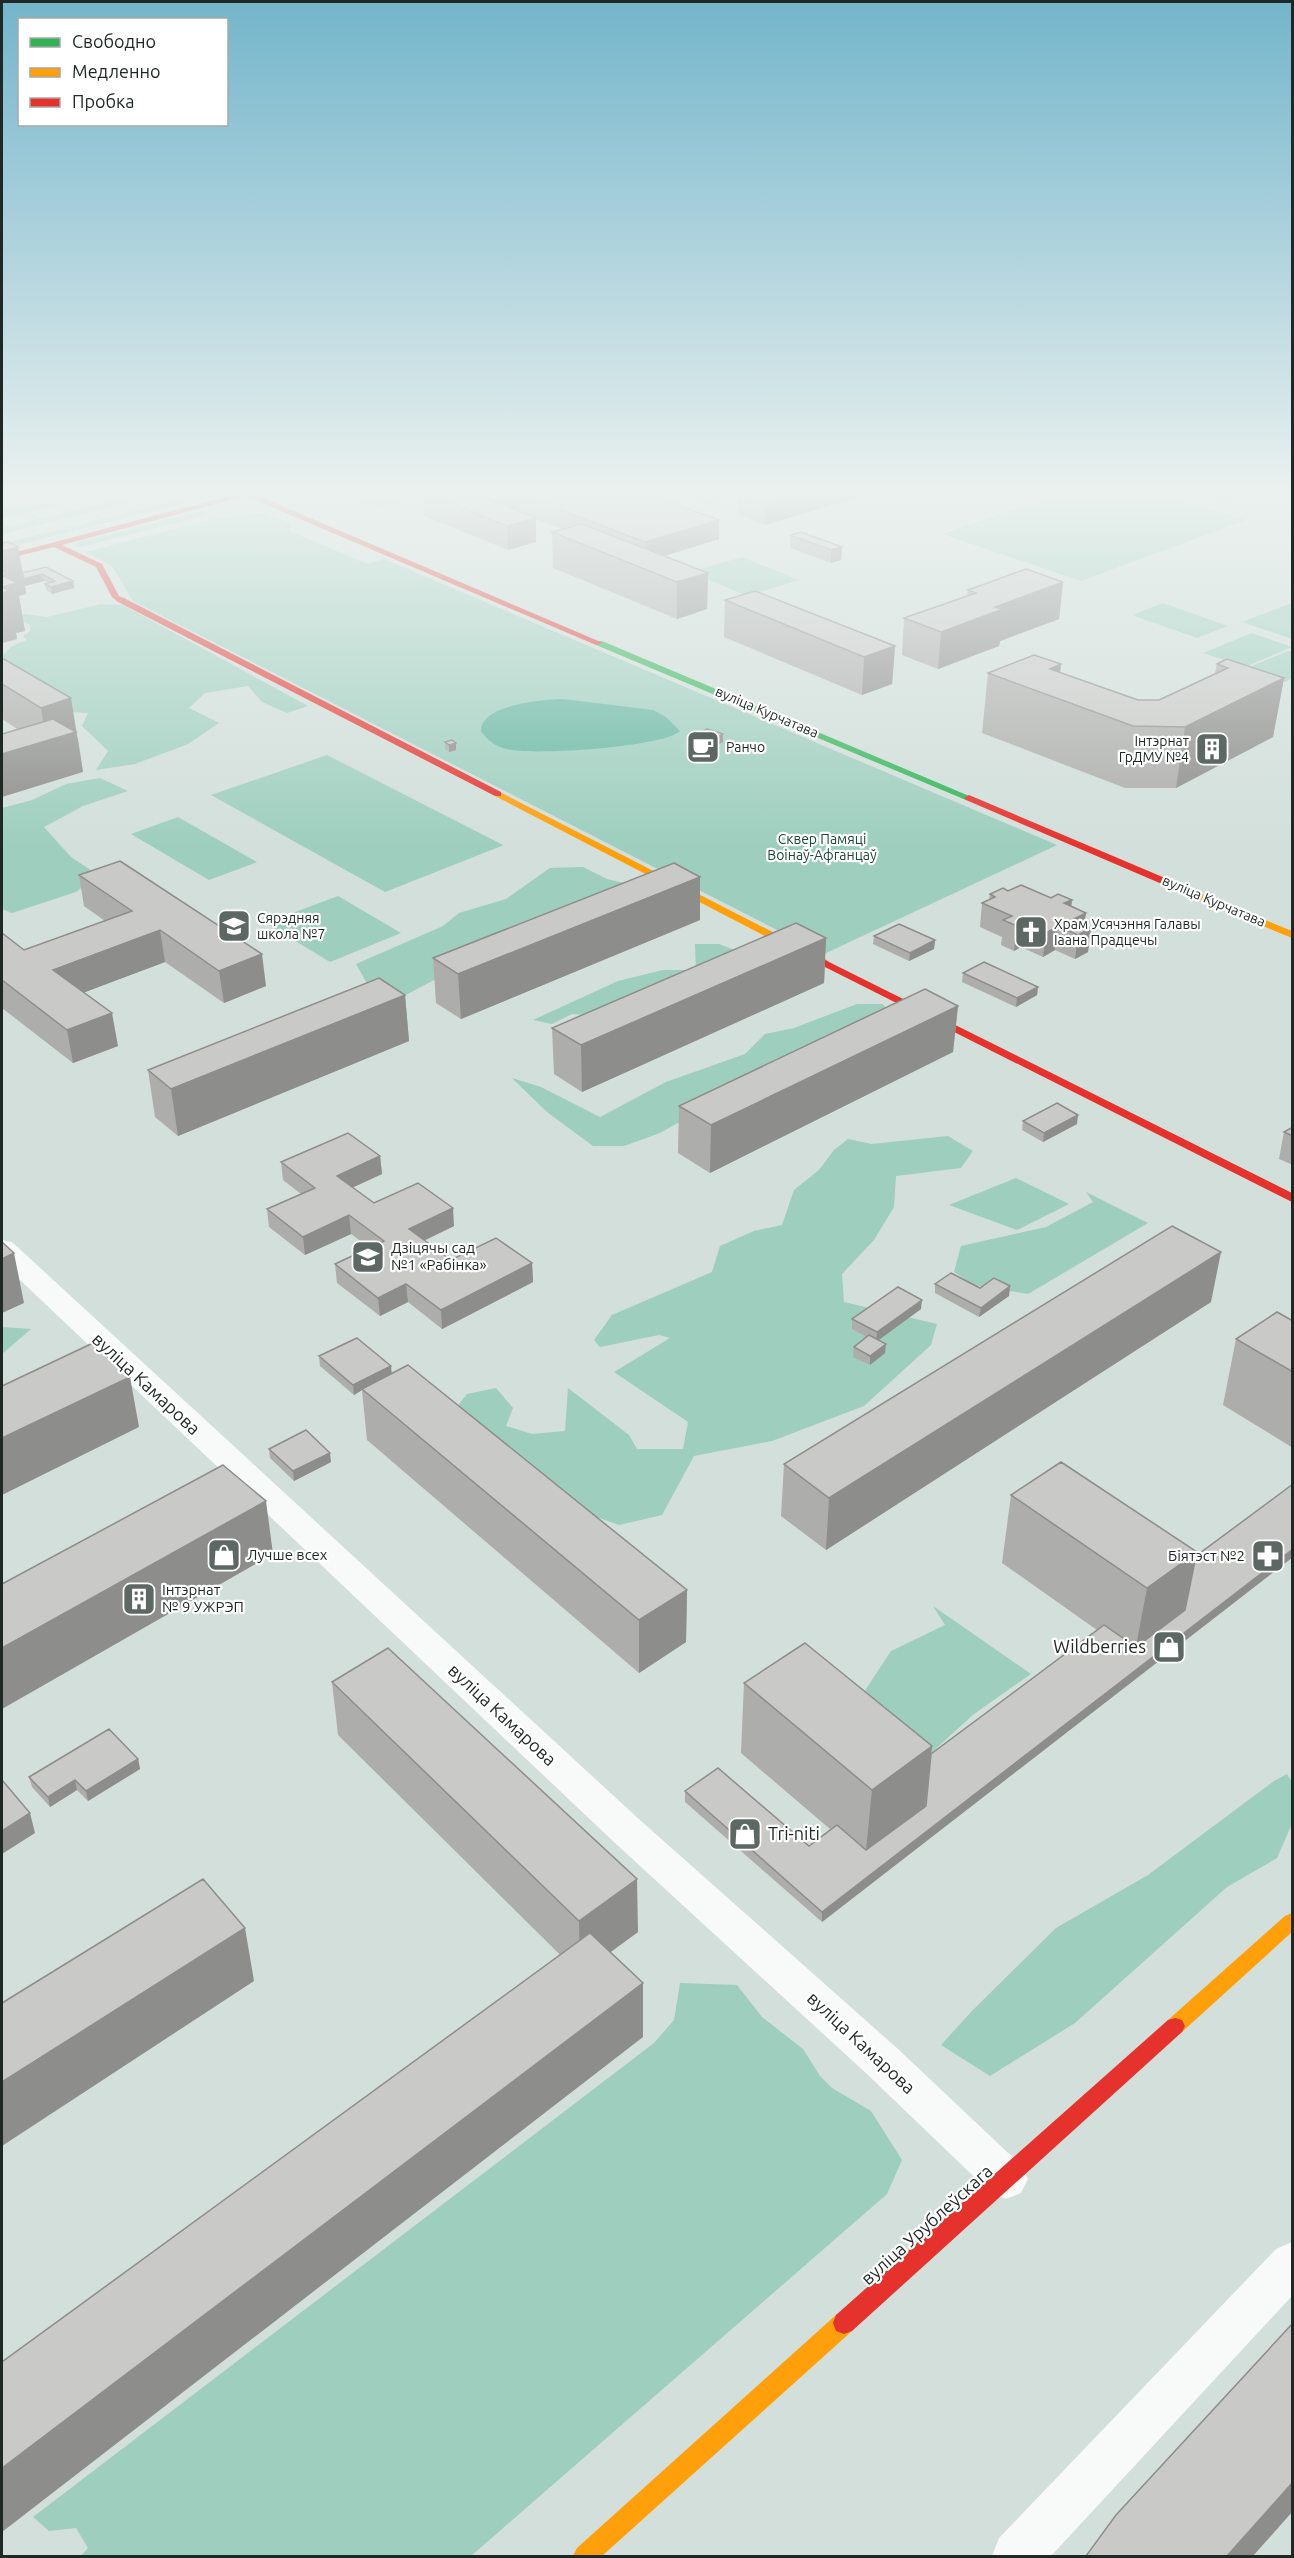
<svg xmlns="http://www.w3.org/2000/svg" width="1294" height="2558" viewBox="0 0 1294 2558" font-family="Ubuntu,sans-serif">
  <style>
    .green { fill: #9dcebe }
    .water { fill: #63b6a0 }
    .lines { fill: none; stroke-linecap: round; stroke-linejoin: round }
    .street { fill: #f8fafa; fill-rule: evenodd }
    .fast { fill: #30b455; fill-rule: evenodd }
    .slow { fill: #ff9f0a; fill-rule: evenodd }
    .jam { fill: #e5322d; fill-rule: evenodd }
    .wall { fill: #adadab }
    .shaded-wall { fill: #8d8d8b }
    .building { fill: #c9c9c7; stroke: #8d8d8b; stroke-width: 1.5 }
    .labels { text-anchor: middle; stroke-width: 4.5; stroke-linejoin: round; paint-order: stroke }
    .far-street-label { font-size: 14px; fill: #1e2824; stroke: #fff }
    .far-poi-label { font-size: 14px; fill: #1e2824; stroke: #fff; text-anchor: start }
    .far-park-label { font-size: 14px; fill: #19483a; stroke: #fff }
    .poi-label { font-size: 15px; fill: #1e2824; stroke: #fff; text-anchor: start }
    .near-street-label { font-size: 18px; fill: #1e2824; stroke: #fff }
    .near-poi-label { font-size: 18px; fill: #1e2824; stroke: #fff; text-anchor: end }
  </style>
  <rect width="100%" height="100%" fill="#d2dfdb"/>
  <path class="green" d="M58 491H93L89 498 18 501Z
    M151 491 161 492 162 494 2 534V528Z
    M370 491H418C387 513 378 510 345 497Z
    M661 491H787L746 501 701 504Z
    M1072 491H1148L1246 520 1081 581 942 534Z
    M1178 491H1225L1245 497 1224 504Z
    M178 500 185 503 2 549V544Z
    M72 502 2 519V506Z
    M203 511 208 512 206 515 81 547 74 546 78 542Z
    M265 513 290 523 289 531 368 564 384 559 1057 845 824 954 133 601 112 566 86 552 217 518Z
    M742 557 799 580 747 596 690 572Z
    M1163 603 1228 626 1197 638 1132 615Z
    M1292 603V639L1242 622Z
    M101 604 123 605 308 706 287 713 262 702 248 686 205 693 189 708 219 723 188 744 135 764 96 770 108 751 82 726 88 713 53 711 2 681V656L12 646 27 640 23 636 30 631V625L18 618 25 614 47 617Z
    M1252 633 1292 647 1245 667 1203 653Z
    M1288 651 1292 652V678L1285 682 1247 668Z
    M327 755 503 845H504L385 892 211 795Z
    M100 778 128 791 83 806 44 827 71 857 98 875 76 892 12 913 2 909V808L32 800 66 784Z
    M178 817 257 862 209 880 131 834Z
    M583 867 607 879 641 887 451 971 402 997 372 992 356 964 443 926 459 913 506 899 550 868Z
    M338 896 401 933 330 962 266 923Z
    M695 944H719L747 955 587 1015 572 1014 552 1024 533 1020 618 981 663 970H696Z
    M857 1004H882L896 1015 704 1108 660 1133 624 1146H593L547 1112 512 1078 541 1087 600 1117 666 1082 745 1054 765 1034 794 1028Z
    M948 1136 973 1151 961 1168 896 1176 894 1207 874 1240 842 1274 844 1302 937 1324 931 1345 864 1406 772 1441 694 1456 662 1515 619 1525 552 1501 483 1465 459 1404 467 1394 496 1388 513 1408 506 1426 532 1434 565 1431 568 1388 629 1435 637 1449H683L688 1422 614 1372 670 1338 659 1335 600 1347 594 1340 612 1315 712 1272 720 1246 754 1231 782 1225 794 1190 819 1170 834 1150 848 1139 872 1144Z
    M1016 1178 1069 1204 1017 1230 949 1205Z
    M1086 1192 1148 1223 1028 1294 974 1285 954 1272 961 1246 1046 1227 1093 1202Z
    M2 1327 31 1329 2 1354Z
    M933 1606 1031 1674 974 1714 932 1752 855 1727 866 1689 891 1651 945 1625Z
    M1287 1774 1292 1782V1824L1277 1858 1227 1887 1075 2023 990 2076 941 2045 972 2011 1056 1928 1148 1875 1274 1781Z
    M680 1983 737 1985 762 2017 803 2049 820 2076 832 2088 871 2111 902 2160 887 2194 471 2556H81L88 2548 76 2528 49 2531 33 2517 654 2043 674 2020Z"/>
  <path class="water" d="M563 699 653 710 666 717 680 731C664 747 531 756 507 749 496 747 487 740 481 731 480 705 544 699 563 699Z"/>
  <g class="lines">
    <path class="street" d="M2 1240 12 1242 641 1821 898 2049 1021 2165 1028 2179 1021 2193 1006 2199 991 2193 868 2075 615 1843 2 1263Z
      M1292 2242V2296L1051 2556H992L999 2538 1276 2249Z"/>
    <path class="fast" d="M596 641H602L974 798 966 800 596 645Z"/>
    <path class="slow" d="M498 791 827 960 828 962 823 965 819 964 495 796V792Z
      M1187 888 1292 931V938L1183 893 1182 891Z
      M1292 1913V1932L1182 2032 1175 2034 1168 2032 1165 2026 1168 2020 1285 1916Z
      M844 2312 852 2315 855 2323 852 2331 602 2556H573L577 2548 836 2315Z"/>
    <path class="jam" d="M236 491H261L254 494 603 643 596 645 246 496 62 545 102 564 119 596 124 598 501 792V796H495L118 602 112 597 96 567 54 547 2 560V556L240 493Z
      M969 795 1191 889 1192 891 1191 893H1183L966 800 964 798Z
      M823 959 1292 1193V1202L819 964 818 962Z
      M1175 2018 1182 2020 1185 2026 1182 2032 852 2331 844 2334 836 2331 833 2323 836 2315 1168 2020Z"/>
  </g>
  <path class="wall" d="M422 491 484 498V491H640L719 520V539L665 556 708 573 707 609 677 619 553 568 552 532 563 529 536 519V542L508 550 424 516Z
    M878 491 765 525 737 514 738 496Z
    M790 535 842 547 841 560 831 563 790 548Z
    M2 543 18 547 22 573 46 567 73 581 74 588 52 594 46 590 45 584 47 583 44 581 25 586 26 594 19 596 25 631 16 633 17 639 2 643Z
    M1063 582 1059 619 1000 641 999 646 938 669 902 655 904 618 967 596 968 590Z
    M725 600 895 646 892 684 862 695 724 637Z
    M2 658 78 738 83 772 2 719Z
    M1061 664 1060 673 1138 700H1159L1215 673 1217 664 1284 678 1273 737 1176 788H1125L982 733 988 673Z
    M723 734V742L704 752 688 747V740Z
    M445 742 456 743V750L449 752 445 749Z
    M79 875 266 986 224 1003 165 962 84 992 118 1046 73 1063 2 1008V933L24 950 105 921 84 906Z
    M1008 891 1072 900 1071 906 1086 913 1084 925 1091 928 1088 952 1075 959 1055 950 1043 957 1021 947 1014 951 1001 945 1002 937 980 927 982 903 989 900 990 894Z
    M700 920 461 1019 436 1003 433 958Z
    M874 936 935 940 934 949 909 961 873 944Z
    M826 938 824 983 582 1092 554 1074 552 1028Z
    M963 973 1038 987 1037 995 1016 1007 962 982Z
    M405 995 409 1041 178 1136 155 1117 148 1070Z
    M958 1006 953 1052 710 1173 678 1153 679 1106Z
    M1023 1121 1077 1124 1043 1142 1022 1130Z
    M1293 1127V1165L1279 1159 1284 1132Z
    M380 1156 382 1174 352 1188 374 1203 454 1226 424 1241 451 1260 532 1263 533 1282 442 1329 408 1302 380 1316 337 1283 335 1264 370 1248 351 1234 305 1255 269 1227 267 1209 301 1194 283 1180 281 1162Z
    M935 1284 980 1288 1010 1286 1009 1296 979 1317 935 1293Z
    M1211 1302 826 1550 781 1516 784 1464Z
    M921 1309 878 1340 885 1353 870 1365 853 1357 854 1347 867 1337 852 1329V1319Z
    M1293 1321V1448L1223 1405 1236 1339Z
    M319 1356 392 1374 687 1590 686 1642 639 1673 367 1440 362 1390 354 1395 320 1366Z
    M269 1449 331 1462 294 1481 270 1458Z
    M1293 1484V1557L822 1922 685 1802V1791L809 1846 830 1829 741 1753 744 1683 932 1746 931 1754 1097 1630 1002 1563 1011 1495 1196 1556Z
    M332 1682 638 1932 611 1952 643 1983V2037L338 1735Z
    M138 1759 140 1769 88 1801 77 1790 50 1807 32 1787 29 1777Z"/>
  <path class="shaded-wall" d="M545 491H587L545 503Z
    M816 491H878L765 525 766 506Z
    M519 494V512L484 503Z
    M536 518V542L508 550 507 526Z
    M719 520V539L645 562V542Z
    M18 547 24 579 42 574 44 581 25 586 26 594 19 596 25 631 16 633 17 639 2 643V551Z
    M842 547 841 560 831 563V550Z
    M708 573 707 609 677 619V582Z
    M73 581 74 588 52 594 51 587Z
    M1063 582 1059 619 1000 641 999 646 938 669 941 632 995 607Z
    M895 646 892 684 862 695 864 657Z
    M1061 664 1057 699 1050 669Z
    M1284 678 1273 737 1176 788 1185 727Z
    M71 698 83 772 2 797V754L46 741 41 708Z
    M723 734V742L704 752V745Z
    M456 743V750L449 752V745Z
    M700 877V920L461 1019 458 974Z
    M1072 900 1069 924 1064 903Z
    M1086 913 1083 932 1091 928 1088 952 1075 959 1078 935 1072 920Z
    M1024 923 1021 947 1014 951 1017 926Z
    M1058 926 1055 950 1043 957 1046 933Z
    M160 930 165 962 59 1002 53 970Z
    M826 938 824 983 582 1092 581 1045Z
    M935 940 934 949 909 961 910 953Z
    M262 954 266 986 224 1003 219 971Z
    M1038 987 1037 995 1016 1007 1017 998Z
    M405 995 409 1041 178 1136 171 1089Z
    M958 1006 953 1052 710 1173 711 1125Z
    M112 1013 118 1046 73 1063 67 1030Z
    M1078 1115 1077 1124 1043 1142 1044 1133Z
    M380 1156 382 1174 338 1194 337 1176Z
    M453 1208 454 1226 410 1247 409 1229Z
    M349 1215 351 1234 305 1255 303 1237Z
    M1221 1252 1211 1302 826 1550 829 1498Z
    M14 1253 24 1303 2 1313V1259Z
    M532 1263 533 1282 442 1329 441 1310Z
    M406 1284 408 1302 380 1316 378 1298Z
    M1010 1286 1009 1296 979 1317 981 1308Z
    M922 1300 921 1309 876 1342 877 1332Z
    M886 1344 885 1353 870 1365V1356Z
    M391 1366 392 1376 362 1389V1390L354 1395 353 1385Z
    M130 1377 139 1427 2 1495V1438Z
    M330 1453 331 1462 294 1481 293 1471Z
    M266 1501 273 1554 2 1709V1648Z
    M1293 1549V1557L822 1922V1912Z
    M1197 1552 1183 1620 1134 1657 1147 1588Z
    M687 1590 686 1642 639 1673V1620Z
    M932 1746 924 1816 865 1860 872 1790Z
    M138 1759 140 1769 88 1801 86 1791Z
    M75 1780 77 1790 50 1807 48 1797Z
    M30 1813 35 1833 2 1854V1831Z
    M637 1879 638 1932 580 1974 579 1921Z
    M245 1928 254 1981 2 2146V2082Z
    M643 1983V2037L2 2532V2468Z
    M1293 2482V2511L1253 2556H1227Z"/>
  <path class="building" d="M422 491H468L536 518 507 526Z
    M509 491H562L572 495 586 491H640L719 520 645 542 519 494 493 501 485 498Z
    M753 491H816L766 506 738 496Z
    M582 524 708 573 677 582 552 532Z
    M801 532 842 547 831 550 790 535Z
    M8 542 18 547 2 551V543Z
    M46 567 73 581 51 587 45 584 55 581 42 574 24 579 22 573Z
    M1026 569 1063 582 995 607 1003 609 941 632 904 618 976 593 968 590Z
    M2 571 7 574 2 575 17 583 2 587 9 591 2 593Z
    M755 591 895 646 864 657 725 600Z
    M1034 655 1061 664 1050 669 1138 700H1159L1228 668 1217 664 1227 659 1284 678 1185 727 1133 726 988 673Z
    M2 658 71 698 41 708 2 684Z
    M53 719 76 732 2 754V734Z
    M707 729 723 734 704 745 688 740Z
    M452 740 456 743 449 745 445 742Z
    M120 861 262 954 219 971 160 930 53 970 112 1013 67 1030 2 980V933L24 950 132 911 79 875Z
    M674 863 700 877 458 974 433 958Z
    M1021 885 1051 898 1058 894 1072 900 1064 903 1086 913 1072 920 1091 928 1078 935 1058 926 1046 933 1024 923 1017 926 1003 920 1012 916 982 903 995 897 990 894 1003 888 1008 891Z
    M796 923 826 938 581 1045 552 1028Z
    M899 924 935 940 910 953 874 936Z
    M984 962 1038 987 1017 998 963 973Z
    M379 978 405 995 171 1089 148 1070Z
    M925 989 958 1006 711 1125 679 1106Z
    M1057 1103 1078 1115 1044 1133 1023 1121Z
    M1293 1127V1136L1284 1132Z
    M348 1133 380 1156 337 1176 374 1203 418 1183 453 1208 409 1229 451 1260 496 1238 532 1263 441 1310 406 1284 378 1298 335 1264 384 1241 349 1215 303 1237 267 1209 315 1188 281 1162Z
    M1172 1226 1221 1252 829 1498 784 1464Z
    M2 1242 14 1253 2 1259Z
    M951 1273 980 1288 994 1278 1010 1286 981 1308 935 1284Z
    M898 1287 922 1300 877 1332 852 1319Z
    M1277 1312 1293 1321V1372L1236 1339Z
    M869 1335 886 1344 870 1356 854 1347Z
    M357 1338 391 1366 353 1385 319 1356Z
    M93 1343 130 1377 2 1438V1386Z
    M408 1365 687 1590 639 1620 362 1389Z
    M306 1430 330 1453 293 1471 269 1449Z
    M1061 1462 1197 1552 1147 1588 1011 1495Z
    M223 1465 266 1501 2 1648V1584Z
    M1293 1484V1549L822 1912 685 1791 718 1768 809 1846 837 1825 866 1850 926 1806 931 1754 1104 1625 1136 1647 1185 1610 1196 1556Z
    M805 1643 932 1746 872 1790 744 1683Z
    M388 1648 637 1879 579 1921 332 1682Z
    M109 1729 138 1759 86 1791 75 1780 48 1797 29 1777Z
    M2 1780 30 1813 2 1831Z
    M203 1879 245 1928 2 2082V2003Z
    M590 1933 643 1983 2 2468V2362Z
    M1293 2323V2482L1227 2556H1086L1116 2515Z"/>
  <linearGradient id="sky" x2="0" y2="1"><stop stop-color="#73b5cb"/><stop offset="0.58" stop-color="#ebf1ef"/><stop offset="1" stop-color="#ebf1ef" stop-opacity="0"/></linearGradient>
  <rect width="1294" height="849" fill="url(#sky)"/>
  <defs>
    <g id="cafe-square" transform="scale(1.725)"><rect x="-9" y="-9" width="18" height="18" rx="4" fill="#5d6864" stroke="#fff"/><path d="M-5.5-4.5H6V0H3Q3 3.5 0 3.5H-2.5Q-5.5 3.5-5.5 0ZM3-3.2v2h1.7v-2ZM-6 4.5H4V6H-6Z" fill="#fff"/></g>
    <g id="building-square" transform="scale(1.725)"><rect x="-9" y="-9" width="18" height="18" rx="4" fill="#5d6864" stroke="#fff"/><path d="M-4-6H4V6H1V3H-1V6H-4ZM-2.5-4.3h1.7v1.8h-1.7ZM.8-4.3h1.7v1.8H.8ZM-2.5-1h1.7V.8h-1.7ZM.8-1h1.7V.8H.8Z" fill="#fff"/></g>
    <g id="school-square" transform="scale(1.725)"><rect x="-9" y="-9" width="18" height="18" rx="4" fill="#5d6864" stroke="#fff"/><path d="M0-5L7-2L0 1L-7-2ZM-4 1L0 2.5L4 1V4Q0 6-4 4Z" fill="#fff"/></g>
    <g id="church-square" transform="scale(1.725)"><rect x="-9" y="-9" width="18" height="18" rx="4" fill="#5d6864" stroke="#fff"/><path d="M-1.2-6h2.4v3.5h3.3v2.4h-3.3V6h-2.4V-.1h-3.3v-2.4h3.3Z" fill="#fff"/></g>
    <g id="shop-square" transform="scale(1.725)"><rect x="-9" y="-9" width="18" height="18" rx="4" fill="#5d6864" stroke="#fff"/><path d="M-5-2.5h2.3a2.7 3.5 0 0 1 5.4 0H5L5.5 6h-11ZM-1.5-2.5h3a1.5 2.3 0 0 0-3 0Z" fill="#fff"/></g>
    <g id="pharmacy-square" transform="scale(1.725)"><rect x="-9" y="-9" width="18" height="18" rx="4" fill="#5d6864" stroke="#fff"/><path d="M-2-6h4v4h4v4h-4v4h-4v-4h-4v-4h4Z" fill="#fff"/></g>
  </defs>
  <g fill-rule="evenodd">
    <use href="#cafe-square" x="703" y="747"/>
    <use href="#building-square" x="1212" y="749"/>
    <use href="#school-square" x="234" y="926"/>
    <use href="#church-square" x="1031" y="932"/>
    <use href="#school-square" x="368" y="1257"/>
    <use href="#shop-square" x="224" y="1555"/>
    <use href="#pharmacy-square" x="1268" y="1556"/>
    <use href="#building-square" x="139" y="1599"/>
    <use href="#shop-square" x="1169" y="1647"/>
    <use href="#shop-square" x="745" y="1834"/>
  </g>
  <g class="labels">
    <g class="far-street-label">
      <text transform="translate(767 712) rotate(23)" y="5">вуліца Курчатава</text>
      <text transform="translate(1214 901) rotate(23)" y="5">вуліца Курчатава</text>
    </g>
    <g class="far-poi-label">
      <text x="1189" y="746" text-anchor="end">Інтэрнат<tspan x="1189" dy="16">ГрДМУ №4</tspan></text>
      <text x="726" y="752">Ранчо</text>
      <text x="257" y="923">Сярэдняя<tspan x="257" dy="16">школа №7</tspan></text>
      <text x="1054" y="929">Храм Усячэння Галавы<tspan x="1054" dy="16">Іаана Прадцечы</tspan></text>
    </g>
    <g class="far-park-label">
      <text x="822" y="844">Сквер Памяці<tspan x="822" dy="16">Воінаў-Афганцаў</tspan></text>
    </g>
    <g class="poi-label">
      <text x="391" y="1253">Дзіцячы сад<tspan x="391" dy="17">№1 «Рабінка»</tspan></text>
      <text x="247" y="1560">Лучше всех</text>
      <text x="1245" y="1561" text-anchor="end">Біятэст №2</text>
      <text x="162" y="1595">Інтэрнат<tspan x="162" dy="17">№ 9 УЖРЭП</tspan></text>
    </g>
    <g class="near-street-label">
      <text transform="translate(146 1384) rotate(43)" y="6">вуліца Камарова</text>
      <text transform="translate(502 1715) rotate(43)" y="6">вуліца Камарова</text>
      <text transform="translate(861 2043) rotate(43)" y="6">вуліца Камарова</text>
      <text transform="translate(927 2225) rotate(-42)" y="6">вуліца Урублеўскага</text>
    </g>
    <g class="near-poi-label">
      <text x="1146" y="1653">Wildberries</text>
      <text x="768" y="1840" text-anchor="start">Tri-niti</text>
    </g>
  </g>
  <rect width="1294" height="2558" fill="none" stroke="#1e2824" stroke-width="6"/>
  <rect x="18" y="18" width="210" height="108" fill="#ffffff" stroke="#a5a9a7" stroke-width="1.5"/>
  <rect x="30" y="38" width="30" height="9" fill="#30b455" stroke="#a5a9a7" stroke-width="1.5"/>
  <text x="72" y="48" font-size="18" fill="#1e2824">Свободно</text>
  <rect x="30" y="68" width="30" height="9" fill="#ff9f0a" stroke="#a5a9a7" stroke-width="1.5"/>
  <text x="72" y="78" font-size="18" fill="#1e2824">Медленно</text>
  <rect x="30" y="98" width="30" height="9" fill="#e5322d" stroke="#a5a9a7" stroke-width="1.5"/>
  <text x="72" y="108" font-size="18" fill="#1e2824">Пробка</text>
</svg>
